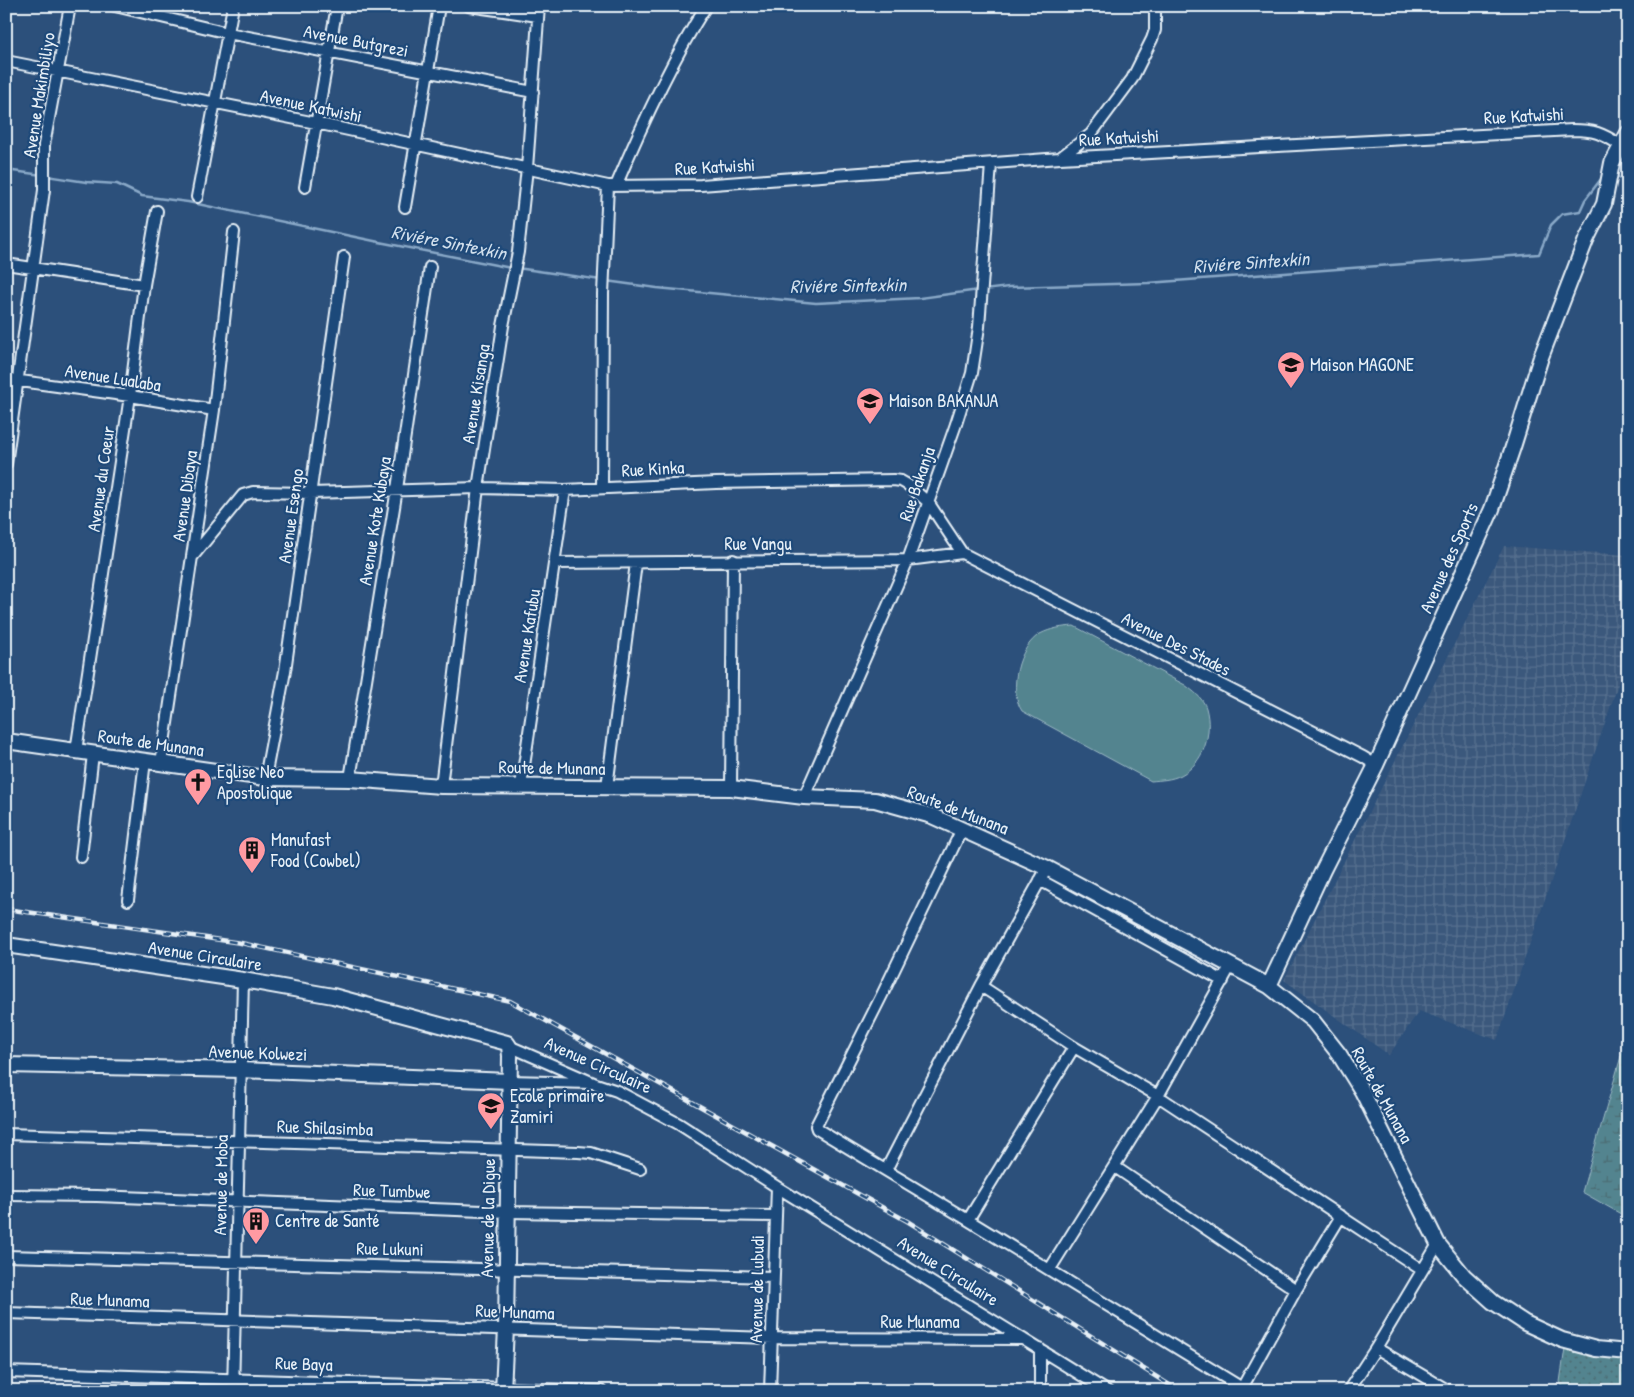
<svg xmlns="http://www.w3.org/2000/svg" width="1634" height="1397" viewBox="0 0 1634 1397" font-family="'Patrick Hand',sans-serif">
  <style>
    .industrial { fill: url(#industrial-grid) }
    .wetland { fill: url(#wetland-marsh); stroke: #9dbac4 }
    .garden { fill: url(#garden-dots); stroke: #9dbac4 }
    .pitch { fill: #52848f; stroke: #9dbac4 }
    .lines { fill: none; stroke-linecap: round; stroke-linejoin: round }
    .stream { stroke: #8aa9c8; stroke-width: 2.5 }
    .street-casing { stroke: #e8f1f8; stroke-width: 14 }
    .secondary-casing { stroke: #e8f1f8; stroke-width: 18 }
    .street { stroke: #1f4a7a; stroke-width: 10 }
    .secondary { stroke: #1f4a7a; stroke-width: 14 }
    .rail-casing { stroke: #e8f1f8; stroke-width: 4.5 }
    .rail { stroke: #1f4a7a; stroke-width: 2.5; stroke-dasharray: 8; stroke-linecap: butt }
    .labels { text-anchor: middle; stroke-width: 4.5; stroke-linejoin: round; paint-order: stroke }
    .street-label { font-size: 18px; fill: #e8f1f8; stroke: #1f4a7a }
    .poi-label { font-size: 18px; fill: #e8f1f8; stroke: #1f4a7a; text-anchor: start }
    .water-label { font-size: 19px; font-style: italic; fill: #d1dfec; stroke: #1f4a7a }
  </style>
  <defs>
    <pattern id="industrial-grid" width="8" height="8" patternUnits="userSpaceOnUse" patternTransform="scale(1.25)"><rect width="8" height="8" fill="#3b587c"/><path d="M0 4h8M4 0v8" fill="none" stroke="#57708f"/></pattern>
    <pattern id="wetland-marsh" width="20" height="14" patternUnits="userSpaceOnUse" patternTransform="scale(1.25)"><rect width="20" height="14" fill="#52848f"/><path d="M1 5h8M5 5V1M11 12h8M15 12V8" fill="none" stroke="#4d6c73"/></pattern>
    <pattern id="garden-dots" width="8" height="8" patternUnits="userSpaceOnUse" patternTransform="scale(1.25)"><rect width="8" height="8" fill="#52848f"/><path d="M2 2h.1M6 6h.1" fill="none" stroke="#4d6c73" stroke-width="1.8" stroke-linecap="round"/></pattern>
  </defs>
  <rect width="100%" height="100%" fill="#2c507b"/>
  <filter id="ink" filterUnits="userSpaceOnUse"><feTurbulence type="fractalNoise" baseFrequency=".02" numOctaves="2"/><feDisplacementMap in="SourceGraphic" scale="10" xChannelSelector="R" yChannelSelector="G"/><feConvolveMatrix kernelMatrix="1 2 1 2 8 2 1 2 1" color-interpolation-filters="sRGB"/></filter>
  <g filter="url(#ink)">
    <path class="industrial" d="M1504 546 1628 555V655L1497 1040 1419 1011 1389 1055 1284 980Z"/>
    <path class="wetland" d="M1628 1032V1218L1582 1192Z"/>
    <path class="garden" d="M1565 1348 1628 1361V1391H1565L1560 1382Z"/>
    <path class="pitch" d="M1074 626 1185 685C1193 691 1203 698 1206 708 1213 733 1204 763 1181 775 1171 780 1161 780 1151 781L1022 711C1008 690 1018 647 1040 634 1052 628 1062 627 1074 626Z"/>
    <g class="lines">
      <path class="stream" d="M6 170 42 175
        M1615 175 1625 182 1628 181
        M47 176 86 182 117 184 142 196 188 202 379 242 511 268
        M517 268 601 280
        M606 281 657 288 816 303 920 298 979 290
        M984 290 1009 287 1148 283 1539 254 1551 225 1562 214 1580 211 1585 200 1604 175"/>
      <g class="street-casing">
        <path id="street" d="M115 6 228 33 533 92
          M469 6 538 16
          M6 61 316 123 608 186 701 185 1060 158 1572 130C1594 130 1602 133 1620 145
          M1061 157 1091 134 1132 79 1152 39 1155 30V6
          M616 186C642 124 670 63 706 6
          M305 187 337 6
          M197 197 233 6
          M405 207 439 6
          M6 264 144 285
          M6 379 130 396 214 410
          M6 464 44 190V145L70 6
          M602 488 603 294 608 186
          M193 556 243 495 253 492 311 493 478 488 565 490 716 483 893 480 901 481 908 485 928 502 962 553 1363 757 1376 765
          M555 563 908 560 962 553
          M76 751 130 396 144 285 157 211
          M161 763 214 410 234 232
          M265 778 285 671 344 257
          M350 779 397 489 430 267
          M441 786 478 488 503 326 518 252 527 168 539 6
          M521 786 565 490
          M607 787 636 563
          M731 788 733 560
          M804 797 908 560 956 424 972 373 979 327 991 164
          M962 829 882 995 816 1126 817 1129 968 1220 1247 1391
          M81 857 93 754
          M1040 880 1223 981
          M128 900 145 761
          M981 986 1074 1047 1158 1096 1422 1270
          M509 1046 596 1084 617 1091 679 1124 777 1187 1107 1391
          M509 1081 591 1083
          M6 1134 578 1152 591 1153 640 1169
          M1115 1167 1296 1290
          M886 1170 981 986 1047 868
          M6 1195 97 1196 508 1212 776 1216
          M968 1220 1074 1047
          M6 1256 773 1277
          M1050 1269 1158 1096 1231 965
          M6 1313 773 1338 1023 1339
          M1376 1348 1449 1391
          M1040 1349V1391
          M6 1372 601 1391
          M1242 1388 1296 1290 1341 1216
          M233 1391 243 980
          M770 1391 777 1187
          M1348 1391 1376 1348 1438 1244"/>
      </g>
      <g class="secondary-casing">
        <path id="secondary" d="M6 741 265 778 350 779 441 786 731 788 804 797 875 800 932 816 1047 868 1269 986 1313 1021 1339 1054 1362 1091 1438 1244 1464 1276 1493 1302 1525 1323 1562 1340 1596 1349 1628 1352
          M6 945 243 980 333 996 507 1043 509 1046 510 1056 506 1328 503 1391
          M1269 986 1323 870 1376 765 1492 509 1513 447 1541 357 1586 240 1604 204 1612 163 1628 133
          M6 1065 240 1070 509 1081"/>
      </g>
      <use href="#street" class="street"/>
      <use href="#secondary" class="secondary"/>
      <g class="rail-casing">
        <path id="rail" d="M6 909 241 943 510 1001 907 1221 1179 1391"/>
      </g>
      <use href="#rail" class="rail"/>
    </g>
  </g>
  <defs>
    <g id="school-pin" transform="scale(1.4375)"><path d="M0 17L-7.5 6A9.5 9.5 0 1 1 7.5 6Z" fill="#ff9aa2" stroke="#1f4a7a"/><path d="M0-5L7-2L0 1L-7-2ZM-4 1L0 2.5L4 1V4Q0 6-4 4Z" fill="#111"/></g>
    <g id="church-pin" transform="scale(1.4375)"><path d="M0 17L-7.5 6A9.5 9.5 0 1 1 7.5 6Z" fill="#ff9aa2" stroke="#1f4a7a"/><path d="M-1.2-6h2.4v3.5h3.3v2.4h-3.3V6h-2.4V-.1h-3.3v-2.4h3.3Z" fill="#111"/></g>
    <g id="building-pin" transform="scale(1.4375)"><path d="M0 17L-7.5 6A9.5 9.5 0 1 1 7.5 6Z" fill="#ff9aa2" stroke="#1f4a7a"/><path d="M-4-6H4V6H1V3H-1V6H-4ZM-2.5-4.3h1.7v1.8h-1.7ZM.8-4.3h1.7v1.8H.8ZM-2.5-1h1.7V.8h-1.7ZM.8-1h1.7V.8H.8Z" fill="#111"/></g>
  </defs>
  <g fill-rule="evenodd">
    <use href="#school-pin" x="1291" y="365"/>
    <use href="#school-pin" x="870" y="401"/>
    <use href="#church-pin" x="198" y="782"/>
    <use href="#building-pin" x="252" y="850"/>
    <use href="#school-pin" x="491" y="1106"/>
    <use href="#building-pin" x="256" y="1221"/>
  </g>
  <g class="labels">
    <g class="street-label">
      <text transform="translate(356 41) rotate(11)" y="6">Avenue Butgrezi</text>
      <text transform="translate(39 95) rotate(-81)" y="6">Avenue Makimbiliyo</text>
      <text transform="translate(311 106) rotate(12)" y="6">Avenue Katwishi</text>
      <text transform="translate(1524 116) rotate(-3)" y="6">Rue Katwishi</text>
      <text transform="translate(1119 138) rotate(-3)" y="6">Rue Katwishi</text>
      <text transform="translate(715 167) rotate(-3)" y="6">Rue Katwishi</text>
      <text transform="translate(113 378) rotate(9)" y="6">Avenue Lualaba</text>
      <text transform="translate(476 394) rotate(-81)" y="6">Avenue Kisanga</text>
      <text transform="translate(653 469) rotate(-3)" y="6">Rue Kinka</text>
      <text transform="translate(101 479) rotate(-82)" y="6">Avenue du Coeur</text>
      <text transform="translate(917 484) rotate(-71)" y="6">Rue Bakanja</text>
      <text transform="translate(185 496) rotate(-82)" y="6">Avenue Dibaya</text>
      <text transform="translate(291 516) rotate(-82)" y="6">Avenue Esengo</text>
      <text transform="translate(375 521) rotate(-81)" y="6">Avenue Kote Kubaya</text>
      <text x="758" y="550">Rue Vangu</text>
      <text transform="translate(1449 558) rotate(-66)" y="6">Avenue des Sports</text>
      <text transform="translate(527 636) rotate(-81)" y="6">Avenue Kafubu</text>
      <text transform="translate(1176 644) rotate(27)" y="6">Avenue Des Stades</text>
      <text transform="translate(151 743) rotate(8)" y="6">Route de Munana</text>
      <text transform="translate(552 768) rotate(1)" y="6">Route de Munana</text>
      <text transform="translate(958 810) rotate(21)" y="6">Route de Munana</text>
      <text transform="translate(205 956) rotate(9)" y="6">Avenue Circulaire</text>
      <text transform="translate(258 1053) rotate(2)" y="6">Avenue Kolwezi</text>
      <text transform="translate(598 1065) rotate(24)" y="6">Avenue Circulaire</text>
      <text transform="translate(1382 1095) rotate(61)" y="6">Route de Munana</text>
      <text transform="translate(325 1128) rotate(2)" y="6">Rue Shilasimba</text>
      <text transform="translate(221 1185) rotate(-89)" y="6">Avenue de Moba</text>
      <text transform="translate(392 1191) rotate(2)" y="6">Rue Tumbwe</text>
      <text transform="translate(488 1218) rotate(-89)" y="6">Avenue de la Digue</text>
      <text transform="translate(390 1249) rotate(1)" y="6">Rue Lukuni</text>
      <text transform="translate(948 1271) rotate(32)" y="6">Avenue Circulaire</text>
      <text transform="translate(757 1289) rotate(-89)" y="6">Avenue de Lubudi</text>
      <text transform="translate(110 1300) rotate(2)" y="6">Rue Munama</text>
      <text transform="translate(515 1312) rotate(2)" y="6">Rue Munama</text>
      <text x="920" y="1328">Rue Munama</text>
      <text transform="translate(304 1364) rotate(2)" y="6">Rue Baya</text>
    </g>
    <g class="poi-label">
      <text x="1310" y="371">Maison MAGONE</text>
      <text x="889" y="407">Maison BAKANJA</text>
      <text x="217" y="778">Eglise Neo<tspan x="217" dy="21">Apostolique</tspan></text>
      <text x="271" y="846">Manufast<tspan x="271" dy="21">Food (Cowbel)</tspan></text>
      <text x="510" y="1102">Ecole primaire<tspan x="510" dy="21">Zamiri</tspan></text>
      <text x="275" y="1227">Centre de Santé</text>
    </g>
    <g class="water-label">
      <text transform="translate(449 242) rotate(11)" y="7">Riviére Sintexkin</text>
      <text transform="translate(1251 262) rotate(-4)" y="7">Riviére Sintexkin</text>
      <text transform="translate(848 285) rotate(-1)" y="7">Riviére Sintexkin</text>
    </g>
  </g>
  <rect width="1634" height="1397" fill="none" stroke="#1f4a7a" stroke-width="25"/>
  <rect x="12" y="12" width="1609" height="1372" fill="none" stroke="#e8f1f8" stroke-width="2" filter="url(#ink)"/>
</svg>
